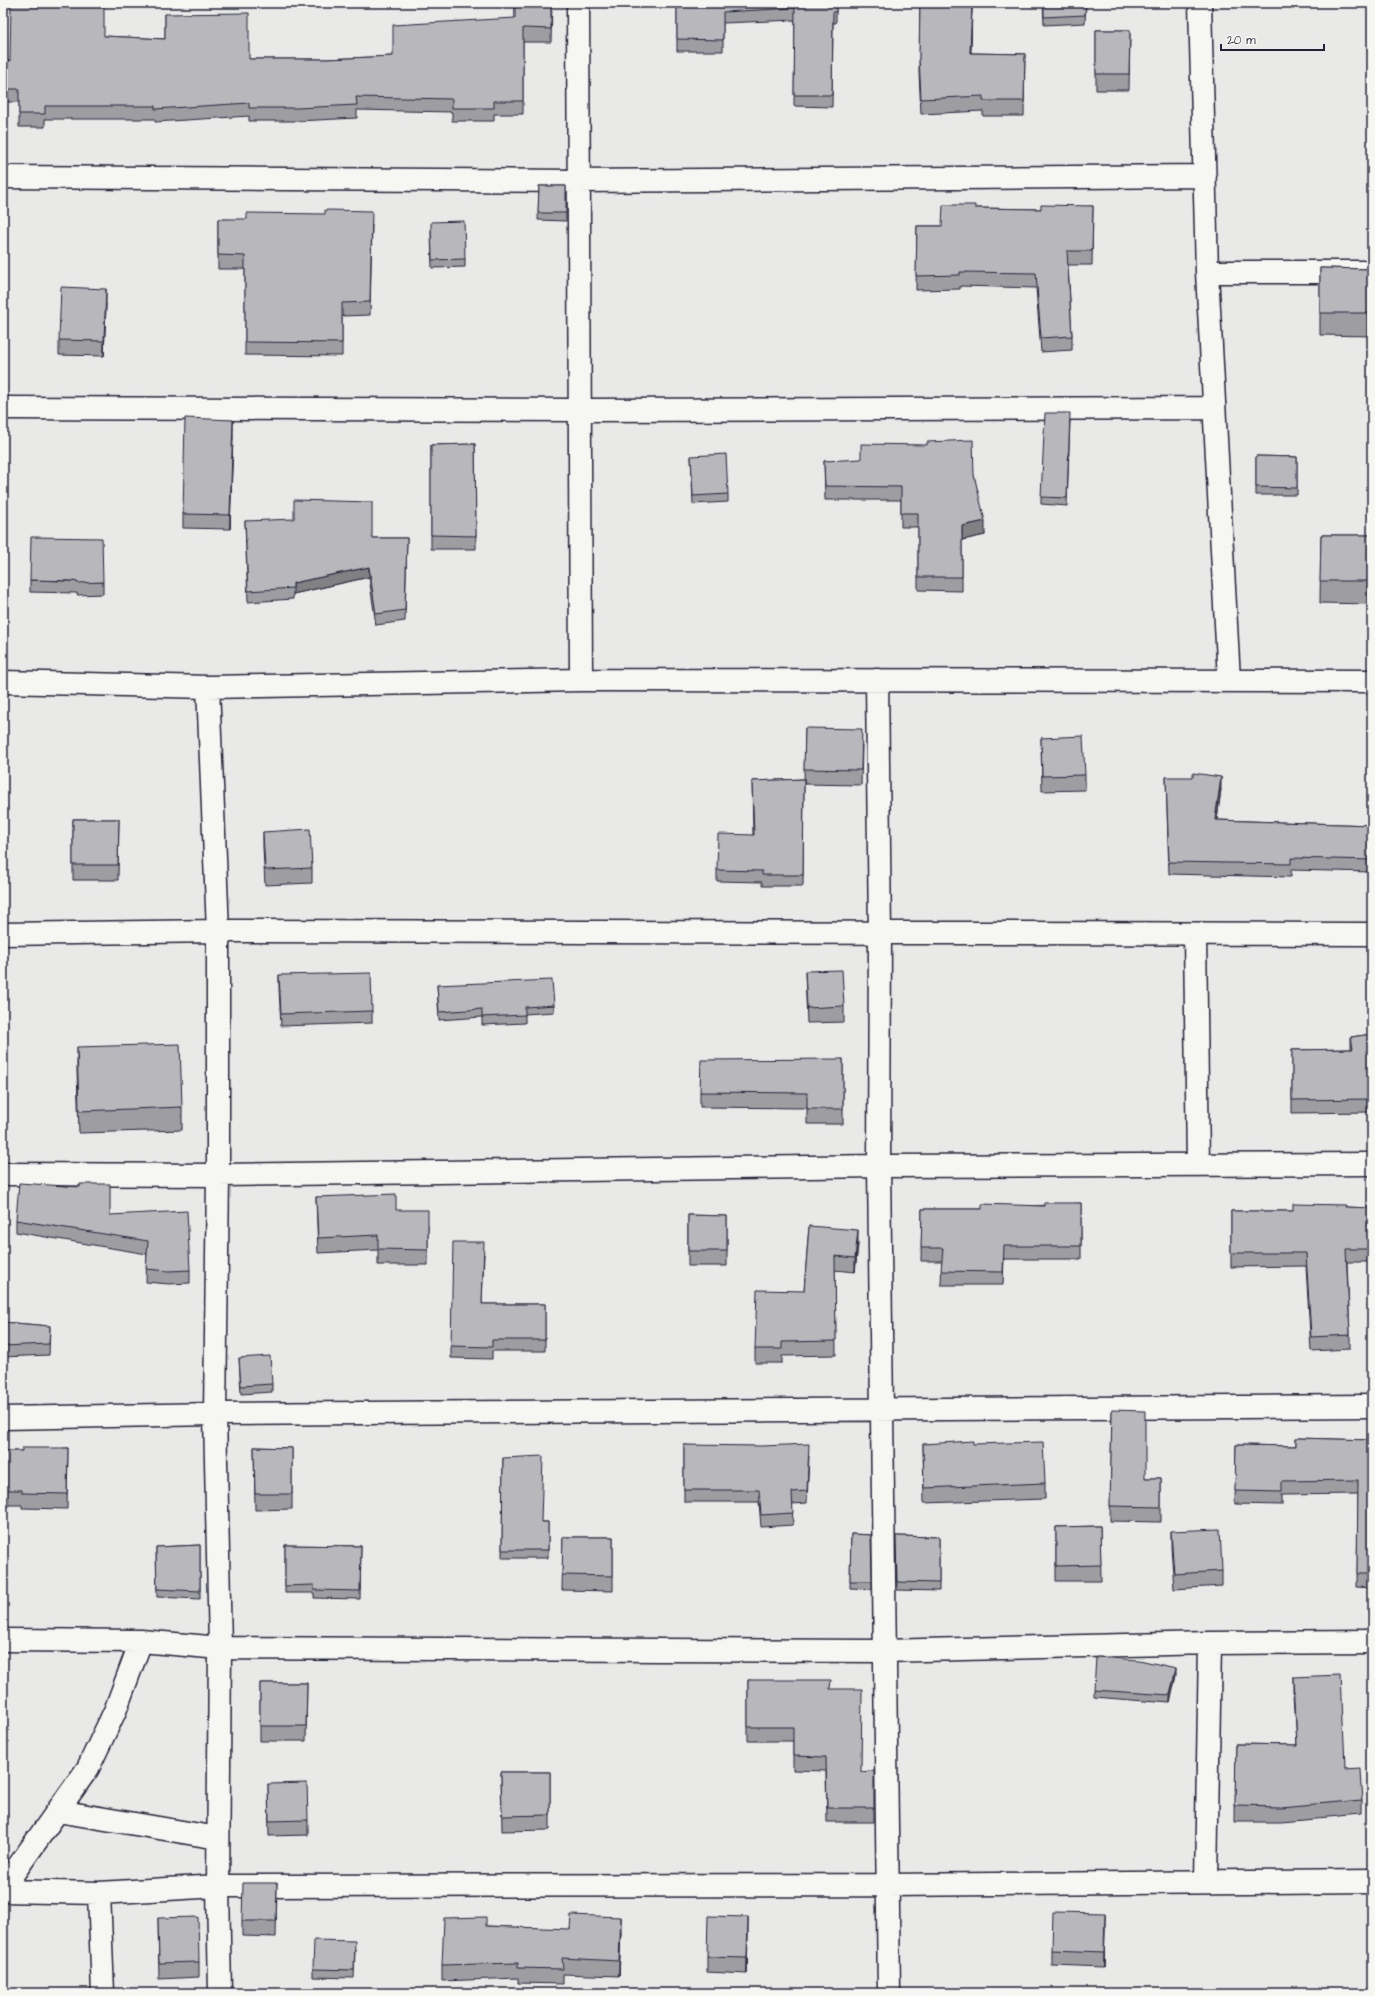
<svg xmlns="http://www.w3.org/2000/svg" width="1375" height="1996" viewBox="0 0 1375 1996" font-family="'Architects Daughter',sans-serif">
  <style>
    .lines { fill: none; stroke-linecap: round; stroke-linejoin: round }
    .minor-casing { stroke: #22223b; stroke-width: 25 }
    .minor { stroke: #f6f6f2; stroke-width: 22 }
    .wall { fill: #9e9ea2; stroke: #22223b }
    .shaded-wall { fill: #818184; stroke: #22223b }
    .building { fill: #b8b8bc; stroke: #22223b }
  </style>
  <rect width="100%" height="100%" fill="#e9e9e7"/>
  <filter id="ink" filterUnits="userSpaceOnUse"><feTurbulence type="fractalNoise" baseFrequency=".025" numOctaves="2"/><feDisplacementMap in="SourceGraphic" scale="8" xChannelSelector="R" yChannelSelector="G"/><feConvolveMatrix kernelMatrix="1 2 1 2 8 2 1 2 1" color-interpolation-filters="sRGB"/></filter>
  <g filter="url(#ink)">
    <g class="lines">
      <g class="minor-casing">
        <path id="minor" d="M578 3 581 680
          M1200 3 1207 272 1229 680
          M3 177 578 181 1205 176
          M1207 272H1372
          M3 408 580 410 1213 408
          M877 680 880 934 879 1166 889 1993
          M3 682 208 687 581 680 1372 681
          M208 687 218 931V1175L215 1414 220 1648 218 1886 220 1993
          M3 934 218 931 1372 934
          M1195 934 1198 1165
          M3 1174 218 1175 879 1166 1372 1164
          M3 1418 215 1414 1372 1406
          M3 1640 141 1641 220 1648 883 1651 1210 1643 1372 1642
          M58 1811 218 1838
          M1206 1882 1210 1643
          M3 1888 88 1768 115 1711 141 1641
          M3 1891 99 1893 218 1886 886 1885 1372 1881
          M99 1893 103 1993"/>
      </g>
      <use href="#minor" class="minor"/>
    </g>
    <path class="wall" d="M515 3H552L551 42H523V114H494V121H452V112L357 110V118L297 121H249V116L155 122V119H45V127H19V102H3V61H10L104 36 165 39V14L249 59H327L393 56 515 18Z
      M677 3H836V23H833L832 107 794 106 795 20 723 23V51H677Z
      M920 3H972L971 53 1025 54 1024 116H983V111L921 114 919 72Z
      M1043 3H1086L1085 23 1044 25Z
      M1096 30H1130L1129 90H1096Z
      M539 186H566V221L538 220Z
      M1093 206 1092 265H1068L1072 336V350L1041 352 1036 288 960 286V289L916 290 917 226H942L975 208 1041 209Z
      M218 219 372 225 370 315 342 316V356L245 355V269H218Z
      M431 230 465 259V267L432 268Z
      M1320 268 1372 269V336L1320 335Z
      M106 304 104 356 59 355V340Z
      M1070 421 1067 506 1041 504V497Z
      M233 434 230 529 183 528V514Z
      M475 444 476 549H431V445Z
      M691 456 728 494V502L693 504Z
      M1256 456 1297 457V495H1256Z
      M824 461 974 475 985 535 962 540V591L918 590V527H901V500H825Z
      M245 521 372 538H407L405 621 376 625 369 577 293 594V599L248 602Z
      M1321 535H1372V604L1320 603Z
      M30 580 103 582V594L77 595V593L30 592Z
      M805 728 862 745 861 785 804 784Z
      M1041 738 1085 775V790L1042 791Z
      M1166 777 1221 789 1217 820 1372 825V872L1291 870V877L1169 874Z
      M804 779 803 886H762V882L717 881V870L753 835 752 781Z
      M73 819H119L118 880H73Z
      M263 832 312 868V883L265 885 263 847Z
      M805 971 844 1006V1022L807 1023Z
      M279 975 372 1011V1023L281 1026 279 988Z
      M437 985 554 1005V1012L525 1014V1023L482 1025V1017L439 1020Z
      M1372 1034V1112L1292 1113V1050L1351 1049V1037Z
      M77 1047 182 1107V1130L79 1133 77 1070Z
      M843 1059V1124H807V1108L700 1107V1092Z
      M316 1197 396 1210 428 1225V1265H378V1250L318 1253Z
      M1081 1203V1259H1004L1003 1285H941L942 1261H921L922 1209H982Z
      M1345 1207 1372 1208V1262H1347L1350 1335V1349L1311 1351 1306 1266 1231 1267V1211H1293Z
      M110 1215 190 1270V1283L169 1284 146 1282 147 1254 16 1232V1220Z
      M688 1215 727 1216V1266H688Z
      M809 1226 858 1244 855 1272 835 1270 836 1355 782 1356V1363H755V1349L804 1291Z
      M484 1254 482 1304H545V1351H492V1359L451 1358V1346Z
      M3 1322 50 1326 49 1355 3 1357Z
      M239 1358 272 1384V1392L241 1394Z
      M1112 1410 1145 1478H1161V1522L1110 1521Z
      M1296 1438 1372 1440V1588L1357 1587 1358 1494 1282 1495V1505L1235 1504 1236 1445 1296 1446Z
      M923 1444 1045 1483V1499L924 1503Z
      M684 1445 809 1456 807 1503 792 1504 793 1525 761 1527 759 1502H684Z
      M254 1447 292 1448V1509L255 1510Z
      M68 1448 67 1509 22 1508V1505H3V1451H22Z
      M503 1458 541 1522H548V1558H502Z
      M1100 1526 1101 1581H1056V1527Z
      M1171 1531 1222 1571V1586L1174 1589 1171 1547Z
      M851 1534 871 1535 872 1589 850 1588Z
      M896 1536 939 1537V1591L897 1590Z
      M563 1537H613V1591L562 1590Z
      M200 1545V1599L157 1597 156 1547Z
      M285 1545 361 1546 360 1599 314 1598V1593H285Z
      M1176 1675 1170 1703 1094 1697V1690Z
      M1294 1677 1362 1800V1815L1281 1822H1235L1236 1744 1297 1745 1294 1693Z
      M748 1680 831 1689 861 1772 874 1771V1822H827L826 1771 793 1770V1741H748Z
      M260 1683H307L306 1741H260Z
      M501 1772H550V1830L502 1831Z
      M268 1784 308 1820V1835L269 1836Z
      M277 1883 276 1937 242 1936V1921Z
      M158 1918 199 1962V1977L159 1979Z
      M486 1926 621 1932 619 1976 563 1974V1984L518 1983V1978L442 1981V1965Z
      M1105 1928 1104 1967 1052 1965V1950Z
      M748 1932 747 1974 707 1972V1957Z
      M355 1949 354 1978 313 1977V1969Z"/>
    <path class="shaded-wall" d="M972 3 970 69V53Z
      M106 289V304L104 356V341Z
      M233 420V434L230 529V515Z
      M985 521V535L962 540V526Z
      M369 567V577L293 594V583Z
      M1221 777V789L1215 833V820Z
      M858 1230V1244L855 1272V1258Z
      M1176 1668V1675L1170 1703V1695Z
      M1105 1913V1928L1104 1967V1952Z
      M621 1917V1932L619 1976V1961Z
      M748 1917V1932L747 1974V1958Z"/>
    <path class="building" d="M11 3H104V36L165 39V14L249 13V59H327L393 56V25L515 18V3H551V29L523 28V101H494V108H452V99L356 97 357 105 297 108H249V103L155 109V106H45V114H19V89H3V61H10Z
      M677 3H836V12H833L832 95H794L795 8 723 12V40L677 39Z
      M920 3H972L970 53 1025 54 1024 101H983V96L921 99 919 57Z
      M1044 3H1086L1085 15 1044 17Z
      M1096 30H1130L1129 74H1096Z
      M539 186H566V213H538Z
      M943 205H975V208L1041 209V205L1093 206 1092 251H1067L1072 336 1041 338 1036 273 960 272V275L916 276 917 226H942Z
      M325 210 372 211 370 302 342 303V343L245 342V256L218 255V219H247V213L325 214Z
      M464 221 465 259 432 260 431 222Z
      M1320 268 1372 269V313H1320Z
      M61 287 106 289 104 341 59 340Z
      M1045 413H1070L1067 498 1041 497Z
      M185 418 233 420 230 515 183 514Z
      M973 440 974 475 985 521 962 526V577H918V513H901V487L825 486 824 461 861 459V444L927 445V442Z
      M475 444 476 536 431 535V445Z
      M726 454 728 494 693 496 691 456Z
      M1256 456 1297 457V488L1256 487Z
      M294 500 372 502V538H407L405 610 376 614 369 567 293 583V588L248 591 245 521 294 519Z
      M1321 535H1372V581H1320Z
      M31 537 102 538 103 582 77 583V581L30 580Z
      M805 728 862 729 861 770 804 769Z
      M1083 736 1085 775 1042 776 1041 738Z
      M1193 773 1221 777 1215 820 1372 825V860L1291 858V864L1169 862 1166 777H1193Z
      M804 779 803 875H762V871L717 870 718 834 754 835 752 781Z
      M73 819H119L118 865H73Z
      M310 829 312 868 265 870 263 832Z
      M842 970 844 1006 807 1008 805 971Z
      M371 973 372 1011 281 1014 279 975Z
      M552 980 554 1005 525 1007V1015L482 1017V1009L439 1012 437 985Z
      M1372 1034V1099L1292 1100V1050L1353 1049 1351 1037Z
      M180 1044 182 1107 79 1111 77 1047Z
      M843 1059V1109H807V1093L700 1092 701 1060Z
      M19 1183 80 1187V1184H110V1215L187 1211 190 1270 169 1271 146 1269 148 1241 16 1220Z
      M396 1194V1210H428V1250L378 1249V1235L318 1238 316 1197Z
      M1044 1203H1081V1246H1004L1003 1272 941 1271 943 1248H921L922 1209H982V1204L1044 1206Z
      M1293 1204 1346 1205 1345 1207 1372 1208V1249H1346L1350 1335 1311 1337 1306 1253H1231V1211H1293Z
      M688 1215 727 1216V1251H688Z
      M809 1226 858 1230 855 1258 835 1256 836 1341 782 1342V1349H755L757 1290 804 1291Z
      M453 1242H484L482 1304H545V1340H492V1347L451 1346Z
      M3 1322 50 1326 49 1344 3 1346Z
      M270 1356 272 1384 241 1386 239 1358Z
      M1112 1410 1145 1411V1478H1161V1507L1110 1506Z
      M1296 1438 1372 1440V1574H1357L1358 1480 1282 1481V1492L1235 1491 1236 1445 1296 1446Z
      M973 1441V1444L1043 1442 1045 1483 924 1488 923 1444Z
      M809 1444 807 1491 792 1492 793 1513 761 1515 759 1490H684V1445L762 1446Z
      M254 1447 292 1448V1494H255Z
      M22 1448H68L67 1494 22 1493V1490H3V1451H22Z
      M543 1456 541 1522H548V1550H502L503 1458Z
      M1100 1526 1101 1565 1056 1566V1527Z
      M1220 1529 1222 1571 1174 1574 1171 1531Z
      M851 1534 871 1535 872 1581H850Z
      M896 1536 939 1537V1583L897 1582Z
      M563 1537H613V1576L562 1575Z
      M200 1545V1591L157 1589 156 1547Z
      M285 1545 361 1546 360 1591 314 1590V1585L285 1586Z
      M1096 1657 1139 1660 1176 1668 1170 1695 1094 1690Z
      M1340 1675 1344 1768 1360 1767 1362 1800 1281 1807 1235 1806 1236 1744 1297 1745 1294 1677Z
      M748 1680H831L830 1689H862L861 1772 874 1771V1808H827L826 1757 793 1756V1727H748Z
      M260 1683H307L306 1726H260Z
      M501 1772H550V1815L502 1816Z
      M307 1783 308 1820 269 1821 268 1784Z
      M243 1883H277L276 1921H242Z
      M1053 1912 1105 1913 1104 1952 1052 1950Z
      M571 1915 621 1917 619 1961 562 1958 563 1969 518 1968V1963L442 1965 444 1918 486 1917V1926L570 1929Z
      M708 1916 748 1917 747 1958 707 1957Z
      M198 1917 199 1962 159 1963 158 1918Z
      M314 1940 355 1941 354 1970 313 1969Z"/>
  </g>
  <rect width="1375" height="1996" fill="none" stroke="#f6f6f2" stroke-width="16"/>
  <rect x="8" y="8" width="1359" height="1980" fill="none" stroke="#22223b" stroke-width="1.5" filter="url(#ink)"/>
  <path d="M1221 44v6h103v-6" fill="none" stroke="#22223b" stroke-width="2"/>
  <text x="1227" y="44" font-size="12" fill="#22223b" stroke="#f6f6f2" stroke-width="3" paint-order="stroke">20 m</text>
</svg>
